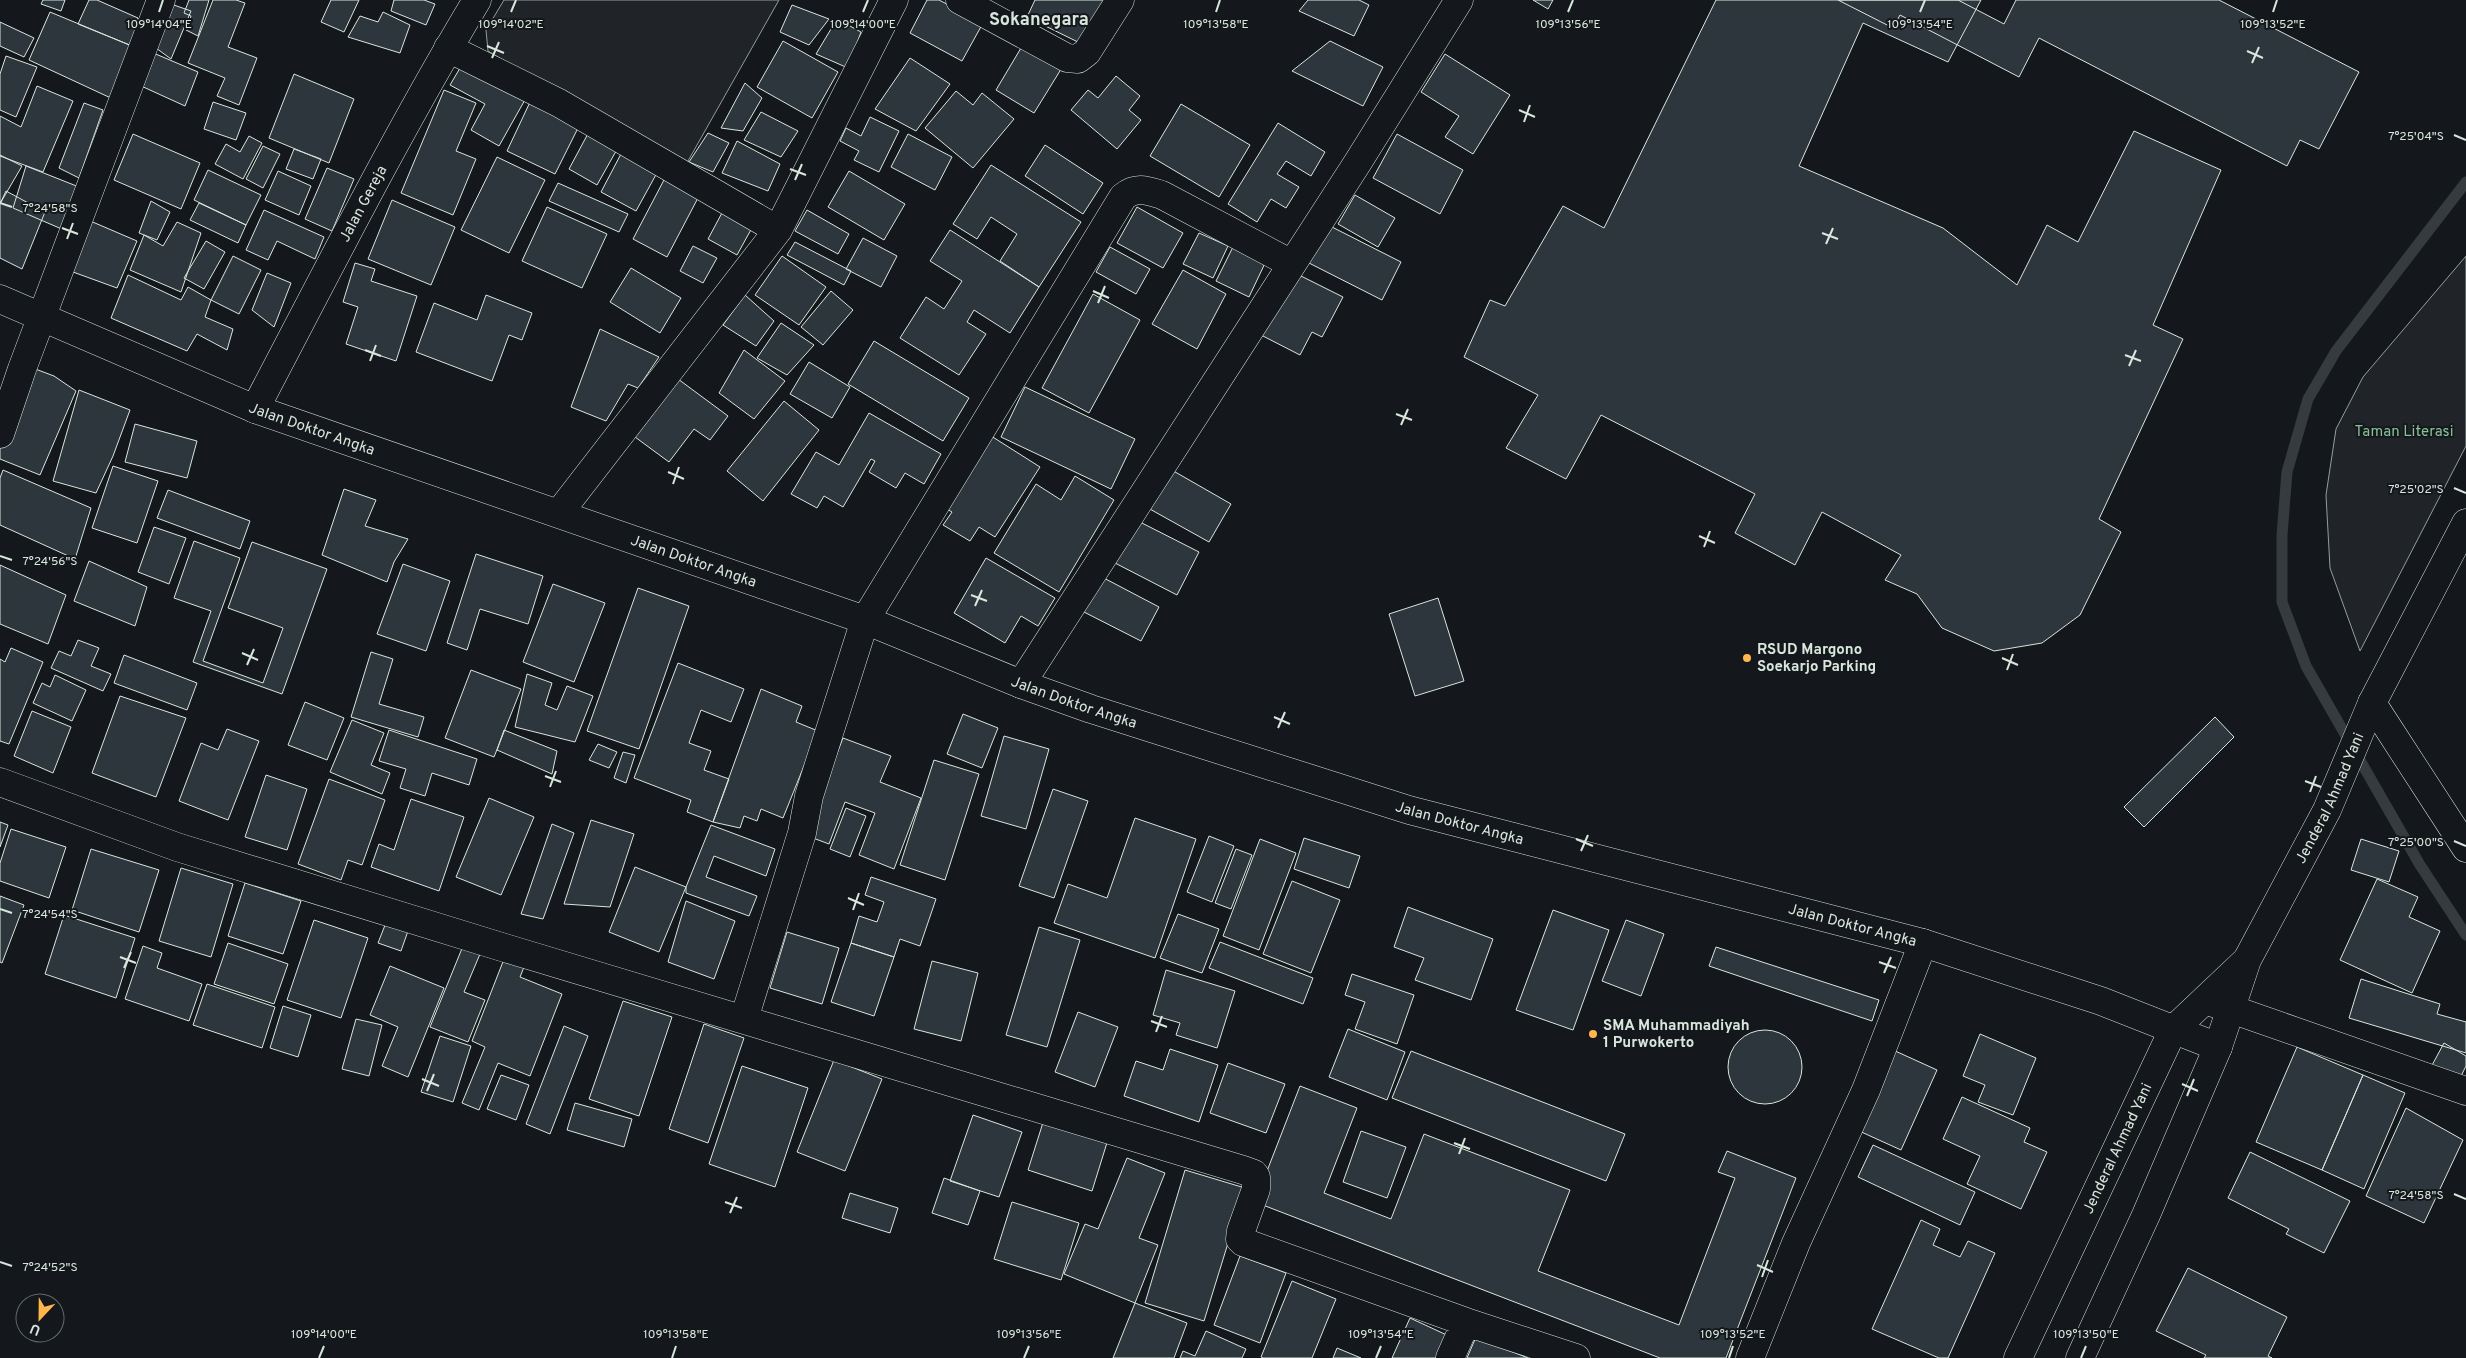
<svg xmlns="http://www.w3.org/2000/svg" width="2466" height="1358" viewBox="0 0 2466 1358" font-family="Overpass,sans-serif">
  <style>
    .green { fill: #202428; stroke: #939e99 }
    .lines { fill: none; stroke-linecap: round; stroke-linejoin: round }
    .stream { stroke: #363b3e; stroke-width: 11 }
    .building { fill: #2c363c; stroke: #d8e6dc }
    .minor-casing { stroke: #d8e6dc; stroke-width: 29 }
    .tertiary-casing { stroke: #d8e6dc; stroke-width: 29 }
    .secondary-casing { stroke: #d8e6dc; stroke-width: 29 }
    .minor { stroke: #14181c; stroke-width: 28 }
    .tertiary { stroke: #14181c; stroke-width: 28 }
    .secondary { stroke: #14181c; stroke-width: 28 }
    .ticks { fill: none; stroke: #d8e6dc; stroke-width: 2 }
    .poi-dot { fill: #ffb74d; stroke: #14181c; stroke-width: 2 }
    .labels { text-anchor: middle; stroke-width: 4; stroke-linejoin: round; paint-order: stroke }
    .street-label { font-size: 15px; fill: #d8e6dc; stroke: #14181c }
    .park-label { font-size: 15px; fill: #8ac095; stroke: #14181c }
    .poi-label { font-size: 15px; font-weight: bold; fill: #d8e6dc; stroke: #14181c; text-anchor: start }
    .quarter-label { font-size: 18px; font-weight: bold; fill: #d8e6dc; stroke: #14181c }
    .ticks-label { font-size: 12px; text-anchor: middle; fill: #d8e6dc; stroke: #14181c; stroke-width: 4; stroke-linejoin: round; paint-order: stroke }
  </style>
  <rect width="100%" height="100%" fill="#14181c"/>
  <path class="green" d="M504 0H779L684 168 488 51 486 30Z
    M2466 256V446L2360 651 2330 568 2326 495 2336 429 2363 377Z"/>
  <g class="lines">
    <path class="stream" d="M2466 182 2336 351 2308 399 2287 472 2282 535V602L2306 666 2420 865 2466 935"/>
  </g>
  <path class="building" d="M43 0H65L61 11 41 4Z
    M89 0H97L138 18 132 46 78 24Z
    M189 0H209L198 36 186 30 191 16 184 13Z
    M213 0H236L245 3 228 47 257 58 239 105 217 96 225 78 188 63Z
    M331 0H359L344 32 321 22Z
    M394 0H424L435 4 426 25 391 11Z
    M927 0H939L983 23 962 61 910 33Z
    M1035 0H1107L1082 44 1027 17Z
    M1308 0H1359L1369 5 1354 36 1299 11Z
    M1533 0H1553L1548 9Z
    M1716 0H1981L1948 62 1863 23 1799 166 1943 228 2017 285 2047 225 2078 242 2134 131 2221 170 2153 325 2183 339 2099 519 2121 532 2080 615 2042 643 1994 651 1942 628 1917 594 1885 580 1901 555 1822 512 1795 565 1735 533 1755 494 1601 415 1566 479 1506 448 1538 395 1464 357 1490 300 1505 306 1563 206 1604 228Z
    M1838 0H1958L2004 24 2016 0H2219L2359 72 2319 149 2300 140 2287 166 2039 38 2019 77 1900 15 1893 28Z
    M171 4 191 11 171 59 156 48Z
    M792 5 829 19 809 45 780 32Z
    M50 12 132 46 113 99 29 60Z
    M383 12 410 25 400 53 348 37 360 16 378 22Z
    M837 19 861 32 848 68 816 54Z
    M0 22 34 38 24 57 0 46Z
    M783 41 838 72 812 118 757 87Z
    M1330 41 1383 67 1363 106 1292 71Z
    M1024 43 1063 66 1034 113 996 90Z
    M151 52 198 72 185 106 139 85Z
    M1445 54 1510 95 1473 154 1445 137 1459 116 1421 92Z
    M6 56 37 67 16 117 0 110V74Z
    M910 58 950 84 916 131 875 109Z
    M463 63 526 98 499 146 471 130 485 104 450 85Z
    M294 74 354 99 329 163 269 138Z
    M1116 76 1140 96 1129 110 1141 120 1117 149 1071 110 1088 90 1098 98Z
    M745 83 762 98 743 131 721 128Z
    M37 86 73 101 43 172 0 156V116L21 127Z
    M444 90 476 103 456 151 476 159 453 215 401 193Z
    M956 91 973 105 982 93 1014 119 973 168 925 128Z
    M531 100 580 124 555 174 507 151Z
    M213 102 246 113 236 140 204 129Z
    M84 103 103 110 79 178 59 168Z
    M1181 104 1250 145 1219 197 1150 156Z
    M761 112 798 131 781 157 744 140Z
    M870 117 899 131 879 172 854 160 859 151 840 141 846 128 861 136Z
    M1278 123 1325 152 1311 176 1286 161 1277 174 1299 187 1286 208 1271 199 1257 222 1228 204Z
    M591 128 620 144 597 185 569 169Z
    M708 133 729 143 713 172 689 162Z
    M133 134 200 163 181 209 114 180Z
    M908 134 952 157 935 190 891 167Z
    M1397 134 1463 170 1440 214 1373 178Z
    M249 136 262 143 243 179 215 164 226 144 240 152Z
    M737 141 780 164 768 191 722 173Z
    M1045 145 1103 183 1083 214 1025 176Z
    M263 146 280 154 263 188 246 179Z
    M294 149 321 159 313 179 286 169Z
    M622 152 658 171 636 211 601 192Z
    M0 155 22 166 1 202 0 201Z
    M497 157 545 180 509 253 461 230Z
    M991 165 1081 222 1039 287 1000 261 1017 234 991 217 977 239 953 224Z
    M26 166 79 187 64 230 13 208Z
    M327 168 354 179 332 231 305 219Z
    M208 170 261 195 246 225 194 200Z
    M278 171 311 186 299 215 265 200Z
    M849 171 905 204 884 240 828 207Z
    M665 178 699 196 667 257 633 239Z
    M558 183 628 214 619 232 549 201Z
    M6 191 45 212 22 269 0 258V204Z
    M1355 195 1395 218 1378 247 1338 224Z
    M392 200 455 227 431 285 368 259Z
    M151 201 170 212 157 240 139 233Z
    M199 203 246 225 238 243 190 220Z
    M547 207 607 234 582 288 522 261Z
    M1137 207 1183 233 1163 268 1117 243Z
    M264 210 324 237 315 259 277 241 268 260 246 250Z
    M807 210 849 234 838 254 795 231Z
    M723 211 753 226 737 255 708 239Z
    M88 220 137 241 117 288 73 272Z
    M177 222 201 233 181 292 130 270 144 235 163 246Z
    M1328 225 1401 262 1382 300 1309 263Z
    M950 230 1039 287 1010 333 974 310 967 322 986 334 959 375 900 338 926 297 944 309 962 281 930 261Z
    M1199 233 1228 246 1213 278 1183 264Z
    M863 238 897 256 881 287 846 269Z
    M206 241 225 252 204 289 184 278Z
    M795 242 851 271 844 285 787 255Z
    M1235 243 1267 259 1249 297 1216 281Z
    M693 246 717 258 703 283 680 271Z
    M1110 247 1150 269 1136 294 1096 272Z
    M233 256 261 270 239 314 211 300Z
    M782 256 826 287 799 325 755 295Z
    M355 263 375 269 371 281 417 296 396 361 346 344 358 307 343 302Z
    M631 268 681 298 660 333 610 302Z
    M1183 270 1226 294 1197 349 1152 324Z
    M1293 272 1343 297 1322 337 1312 332 1300 355 1261 335Z
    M267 273 291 283 274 327 252 310Z
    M128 275 181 300 188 287 211 300 205 317 233 329 227 350 197 334 187 351 111 318Z
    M831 291 853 310 823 345 801 327Z
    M1093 294 1140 320 1089 413 1042 388Z
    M486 295 532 313 522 340 509 335 492 381 416 352 434 303 477 320Z
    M745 295 774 321 756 346 723 325Z
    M781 323 814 345 787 375 757 358Z
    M600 329 659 357 638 388 628 384 606 421 571 407Z
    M874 341 969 398 943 441 848 384Z
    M744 350 785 381 754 419 719 393Z
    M809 362 850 387 832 418 790 394Z
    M30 367 54 376 76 391 40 475 0 459V448Z
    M678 379 728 416 710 440 694 429 669 462 635 437Z
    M1025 387 1135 439 1111 489 1001 437Z
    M79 390 130 410 113 456 96 493 53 481Z
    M784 401 819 430 763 501 727 471Z
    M869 413 941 454 924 484 905 473 896 488 869 472 875 461 871 459 843 507 824 496 817 508 791 494 816 452 839 465Z
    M135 424 197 441 187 478 125 462Z
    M988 434 1040 467 995 537 979 527 970 541 943 525 952 512 943 507Z
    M113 466 158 481 137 543 92 528Z
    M1170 469 1231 504 1209 542 1148 508Z
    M3 470 91 508 75 559 0 525V478Z
    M1075 476 1114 500 1059 592 994 553 1036 484 1061 500Z
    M344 489 376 500 365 526 408 539 394 562 387 582 322 555Z
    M168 490 250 521 240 549 157 518Z
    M1136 520 1199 552 1177 595 1115 563Z
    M154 527 186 538 169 584 138 572Z
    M194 541 240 558 203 661 263 683 283 628 228 608 252 542 327 569 282 694 193 662 211 611 174 598Z
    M476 554 543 576 528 624 480 609 467 650 447 643Z
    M986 558 1055 598 1038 626 1021 616 1005 643 954 613Z
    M89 561 147 587 135 626 74 601Z
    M403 564 450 581 426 651 377 634Z
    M0 565 66 595 48 644 0 624Z
    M1100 576 1159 607 1141 641 1082 611Z
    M553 584 605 603 574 682 523 662Z
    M638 588 689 606 639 749 587 731Z
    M1438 598 1464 681 1415 696 1389 614Z
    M78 640 99 648 91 666 111 674 103 691 51 668 59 651 71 656Z
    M11 648 43 662 9 744 0 741V659L5 662Z
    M371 652 393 659 379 704 424 717 418 737 351 717Z
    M124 655 197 683 187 710 114 683Z
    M678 663 744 689 731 722 701 710 689 743 711 751 704 770 729 779 713 822 687 812 691 800 634 778Z
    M471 670 521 689 494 757 445 738Z
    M527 674 552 683 545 705 557 710 567 686 593 696 575 742 515 727Z
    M55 675 86 690 72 721 33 703 42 683 50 687Z
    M761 689 802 706 796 722 818 731 783 818 761 809 757 821 744 816 740 828 713 822Z
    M120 696 186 718 156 797 92 773Z
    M305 702 344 718 327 760 288 745Z
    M32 711 71 727 53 773 14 756Z
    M963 714 998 728 982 768 947 754Z
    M2215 717 2234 737 2144 827 2124 807Z
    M352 720 384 733 371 765 390 773 382 794 330 772Z
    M227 729 259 741 228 820 179 801 201 743 218 750Z
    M389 730 477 759 469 785 432 773 425 796 400 788 406 769 379 761Z
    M504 730 557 751 552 774 497 750Z
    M1004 736 1049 749 1026 829 981 816Z
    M843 738 891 756 880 782 921 798 894 869 859 855 875 813 845 802 829 844 805 835Z
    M598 744 617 752 609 768 589 760Z
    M623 752 635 755 626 783 614 778Z
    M934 760 979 774 945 880 900 865Z
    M266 775 307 789 287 850 245 837Z
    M329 779 385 800 362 865 348 860 341 880 298 864Z
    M1053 789 1088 801 1054 898 1019 886Z
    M489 798 534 817 501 895 456 877Z
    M411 799 464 817 439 891 371 867 379 844 394 850Z
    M846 808 866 816 850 857 830 849Z
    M1135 818 1196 839 1155 958 1054 923 1068 884 1107 898Z
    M591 820 634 834 610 907 564 904Z
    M0 822 8 825 0 847Z
    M552 824 574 833 543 919 521 914Z
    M711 825 775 849 766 876 714 856 706 877 757 896 749 916 686 893V887Z
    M11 829 66 847 49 898 0 881V863Z
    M1209 836 1234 846 1212 902 1187 892Z
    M1304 838 1360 856 1349 888 1294 869Z
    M1260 839 1296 853 1259 950 1223 936Z
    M2361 839 2399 851 2389 882 2351 870Z
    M91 849 159 870 139 932 72 910Z
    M1236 849 1252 855 1231 909 1215 903Z
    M635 867 686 887 659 952 609 932Z
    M181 868 233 884 211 957 159 941Z
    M871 877 936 899 920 946 900 939 894 957 851 943 859 916 877 922 884 902 865 895Z
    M2377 879 2418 897 2409 917 2440 931 2412 993 2340 960Z
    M1292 881 1340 900 1311 973 1263 954Z
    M245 883 301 901 283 954 228 936Z
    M0 896 24 905 2 963 0 962Z
    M686 901 735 921 714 979 668 962Z
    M1408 907 1493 939 1471 1000 1415 980 1424 958 1394 947Z
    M1553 910 1609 930 1573 1030 1516 1010Z
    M1178 914 1219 929 1202 973 1160 958Z
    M64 915 135 938 116 998 45 974Z
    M314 920 368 938 341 1018 287 1000Z
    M387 920 409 928 401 951 378 943Z
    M1626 920 1664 934 1641 996 1602 981Z
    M1039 927 1080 940 1047 1047 1006 1035Z
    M787 932 839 948 822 1004 770 988Z
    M1220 942 1313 978 1303 1004 1209 968Z
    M228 943 288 964 274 1004 214 984Z
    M851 943 894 957 874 1016 831 1002Z
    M143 946 162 953 157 968 202 984 189 1021 125 999Z
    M463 946 480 954 464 992 485 1000 468 1042 430 1027Z
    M1716 947 1879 1000 1872 1021 1709 966Z
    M506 954 526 962 520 977 562 994 530 1076 498 1063 479 1110 462 1103 485 1047 472 1041Z
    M932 961 978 973 961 1041 914 1029Z
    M390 966 444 988 408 1077 382 1066 398 1027 370 1015Z
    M1166 970 1235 991 1217 1048 1176 1035 1180 1023 1153 1015Z
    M1352 974 1414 995 1397 1044 1355 1029 1365 1002 1345 995Z
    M2361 979 2440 1004 2437 1014 2466 1022V1053L2349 1018Z
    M207 984 275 1007 262 1048 193 1025Z
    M623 1001 672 1017 639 1116 589 1099Z
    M283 1006 311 1015 298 1057 270 1048Z
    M1078 1012 1118 1027 1095 1087 1055 1072Z
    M356 1019 382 1025 369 1076 342 1069Z
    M704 1024 744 1038 708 1143 669 1129Z
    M564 1026 588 1036 550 1134 526 1124Z
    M1348 1029 1405 1052 1387 1100 1329 1077Z
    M1728 1067a37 37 0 1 1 74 0a37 37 0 1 1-74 0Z
    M1980 1034 2036 1058 2013 1115 1978 1102 1985 1085 1963 1076Z
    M440 1036 471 1046 453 1102 421 1092Z
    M2444 1043 2466 1056V1066L2459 1080 2430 1069Z
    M2297 1047 2363 1075 2322 1170 2256 1142Z
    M1170 1049 1218 1065 1199 1122 1124 1096 1136 1061 1163 1070Z
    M1893 1050 1937 1070 1901 1150 1857 1130Z
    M1411 1051 1625 1134 1606 1181 1392 1098Z
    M834 1060 882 1079 845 1171 797 1152Z
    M1228 1063 1285 1084 1266 1133 1210 1113Z
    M742 1066 808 1088 775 1187 709 1164Z
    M501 1075 529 1085 516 1120 487 1109Z
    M2363 1075 2405 1093 2364 1189 2322 1170Z
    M1300 1086 1357 1108 1324 1193 1391 1219 1424 1134 1570 1190 1538 1271 1679 1325 1735 1178 1718 1172 1727 1151 1796 1178 1726 1358H1660L1255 1202Z
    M1962 1097 2030 1128 2024 1142 2047 1152 2021 1209 1967 1184 1980 1156 1943 1139Z
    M575 1103 632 1119 624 1147 567 1130Z
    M2406 1108 2463 1140 2424 1223 2366 1196Z
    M1046 1113 1110 1133 1092 1191 1028 1170Z
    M973 1115 1022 1132 999 1197 950 1181Z
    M1361 1131 1406 1147 1387 1198 1343 1182Z
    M1873 1145 1975 1192 1960 1225 1858 1177Z
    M2250 1152 2350 1201 2324 1253 2286 1234 2289 1229 2228 1198Z
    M1127 1158 1165 1173 1139 1238 1158 1245 1135 1303 1064 1274 1085 1224 1098 1229Z
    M1185 1170 1245 1188 1204 1321 1145 1303Z
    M944 1178 980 1191 968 1225 932 1213Z
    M850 1193 898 1208 890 1233 842 1218Z
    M1012 1202 1079 1223 1061 1280 994 1259Z
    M1921 1220 1940 1229 1933 1245 1960 1257 1968 1241 1995 1253 1948 1358H1939L1872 1329Z
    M1240 1256 1286 1273 1260 1343 1214 1325Z
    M2188 1268 2287 1317 2268 1356 2272 1358H2204L2206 1355 2156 1331Z
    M1292 1281 1336 1299 1312 1358H1263L1261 1357Z
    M1135 1303 1187 1323 1174 1358H1113Z
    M1410 1318 1451 1337 1442 1358H1392Z
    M1206 1331 1246 1349 1242 1358H1180L1183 1351 1195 1356Z
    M1476 1337 1528 1358H1467Z
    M1337 1348 1361 1358H1333Z"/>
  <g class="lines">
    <g class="minor-casing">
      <path id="minor" d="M960 0 1067 58 1078 59 1087 52 1120 0
        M448 48 559 103 778 230
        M0 434 22 369 161 0
        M559 513 778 230 894 0
        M1021 684 1358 162 1459 0
        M2372 703 2466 848
        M0 782 177 847 505 948 1243 1170 1254 1174 1256 1177V1189L1241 1231 1240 1239 1243 1242 1466 1322 1576 1358
        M2208 1001 2466 1091
        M744 1019 802 833 809 796 865 620 1123 197C1136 186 1146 190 1162 195L1290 263
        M1450 1358 1466 1322
        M1750 1358 1796 1243 1866 1090 1923 943"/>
    </g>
    <g class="tertiary-casing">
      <g id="tertiary">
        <path id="s1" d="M0 299 255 409 865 620 1021 684 1091 709 1409 810 1923 943 2101 1001 2218 1047"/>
        <path id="s2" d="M255 409C327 272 397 133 477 0"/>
      </g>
    </g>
    <g class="secondary-casing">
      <g id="secondary">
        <path id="s3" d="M2018 1358 2173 1030 2246 961"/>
        <path id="s4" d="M2080 1358 2146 1215 2218 1047 2247 960 2327 810 2372 703 2466 523"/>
      </g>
    </g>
    <use href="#minor" class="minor"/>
    <use href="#tertiary" class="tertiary"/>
    <use href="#secondary" class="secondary"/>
  </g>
  <path class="ticks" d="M159 12 163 0M511 12 516 0M863 12 868 0M1216 12 1220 0M1568 12 1573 0M1920 12 1925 0M2273 12 2277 0M487 46 504 53M2247 51 2263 58M492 58 499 42M2252 63 2259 47M1519 110 1535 117M1524 122 1530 105M2454 135 2466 140M790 169 806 175M795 180 802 164M0 203 12 207M62 228 78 234M1822 233 1838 239M67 239 73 223M1826 244 1833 228M1093 291 1109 298M1098 303 1105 286M365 350 381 356M2125 355 2141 361M370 361 376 345M2129 366 2136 350M1396 414 1412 420M1401 425 1408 409M668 472 684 479M673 484 679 467M2454 488 2466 493M1699 536 1715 543M1704 547 1710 531M0 556 12 560M971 595 987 601M975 606 982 590M242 653 258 660M2002 658 2018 665M247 665 254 649M2007 670 2013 654M1274 717 1290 724M1278 728 1285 712M545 776 561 782M2305 781 2321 787M550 787 556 771M2310 792 2316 776M1576 839 1593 846M2454 841 2466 846M1581 851 1588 835M848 898 864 905M0 909 12 913M853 910 859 893M120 957 136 963M1879 962 1896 968M124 968 131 952M1884 973 1891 957M1151 1021 1167 1027M1156 1032 1162 1016M422 1079 439 1086M2182 1084 2198 1091M427 1091 434 1074M2187 1096 2194 1079M1454 1143 1470 1149M1459 1154 1465 1138M2454 1194 2466 1199M725 1202 742 1208M730 1213 737 1197M0 1262 12 1266M1757 1265 1773 1272M1762 1277 1768 1260M319 1358 324 1346M672 1358 676 1346M1024 1358 1029 1346M1376 1358 1381 1346M1729 1358 1733 1346M2081 1358 2086 1346"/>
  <g class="poi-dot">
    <circle cx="1747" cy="658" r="5"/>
    <circle cx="1593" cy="1034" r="5"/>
  </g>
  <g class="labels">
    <g class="street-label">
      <text dy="5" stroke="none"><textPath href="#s2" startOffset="232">Jalan Gereja</textPath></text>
      <text dy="5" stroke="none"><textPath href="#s1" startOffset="338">Jalan Doktor Angka</textPath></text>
      <text dy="5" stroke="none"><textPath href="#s1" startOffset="742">Jalan Doktor Angka</textPath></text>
      <text dy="5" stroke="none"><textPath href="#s1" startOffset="1148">Jalan Doktor Angka</textPath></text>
      <text dy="5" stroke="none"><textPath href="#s4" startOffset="614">Jenderal Ahmad Yani</textPath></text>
      <text dy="5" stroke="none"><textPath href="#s1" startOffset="1552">Jalan Doktor Angka</textPath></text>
      <text dy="5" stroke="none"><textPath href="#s1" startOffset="1958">Jalan Doktor Angka</textPath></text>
      <text dy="5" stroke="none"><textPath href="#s3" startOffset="232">Jenderal Ahmad Yani</textPath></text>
    </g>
    <g class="park-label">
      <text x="2404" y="436">Taman Literasi</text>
    </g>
    <g class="poi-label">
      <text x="1757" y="654">RSUD Margono<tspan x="1757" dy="17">Soekarjo Parking</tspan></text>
      <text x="1603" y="1030">SMA Muhammadiyah<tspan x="1603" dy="17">1 Purwokerto</tspan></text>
    </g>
    <g class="quarter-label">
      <text x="1039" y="25">Sokanegara</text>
    </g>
  </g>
  <g class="ticks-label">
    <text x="511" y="28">109°14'02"E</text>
    <text x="1568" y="28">109°13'56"E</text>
    <text x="159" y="28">109°14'04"E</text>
    <text x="863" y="28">109°14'00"E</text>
    <text x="1216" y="28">109°13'58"E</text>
    <text x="1920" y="28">109°13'54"E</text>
    <text x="2273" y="28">109°13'52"E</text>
    <text x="2416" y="140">7°25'04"S</text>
    <text x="50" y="212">7°24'58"S</text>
    <text x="2416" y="493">7°25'02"S</text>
    <text x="50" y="565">7°24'56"S</text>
    <text x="2416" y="846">7°25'00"S</text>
    <text x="50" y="918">7°24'54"S</text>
    <text x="2416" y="1199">7°24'58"S</text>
    <text x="50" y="1271">7°24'52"S</text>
    <text x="324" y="1338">109°14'00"E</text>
    <text x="676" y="1338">109°13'58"E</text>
    <text x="1029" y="1338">109°13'56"E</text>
    <text x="1381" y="1338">109°13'54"E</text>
    <text x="1733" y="1338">109°13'52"E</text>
    <text x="2086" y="1338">109°13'50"E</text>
  </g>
  <g transform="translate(40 1318) rotate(202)"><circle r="24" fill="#14181c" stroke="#626a69"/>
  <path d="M0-4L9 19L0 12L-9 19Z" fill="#ffb74d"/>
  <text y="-8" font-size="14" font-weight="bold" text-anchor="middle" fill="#d8e6dc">U</text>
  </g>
</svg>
